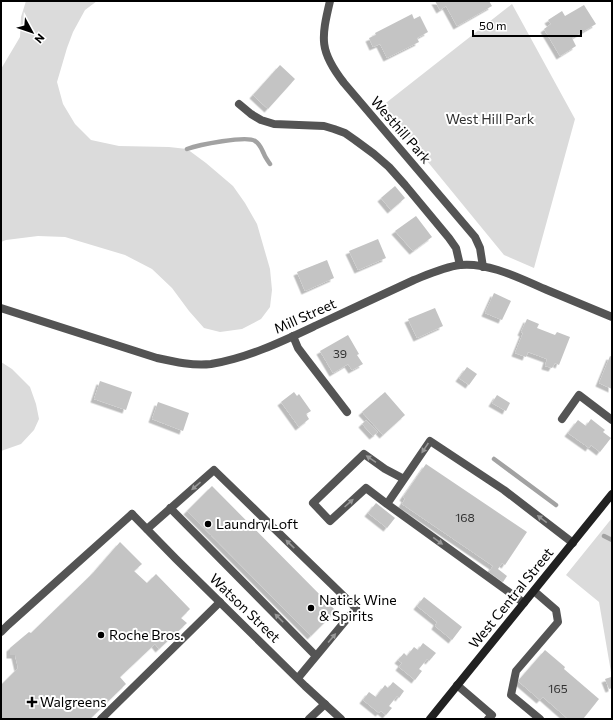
<svg xmlns="http://www.w3.org/2000/svg" width="613" height="720" viewBox="0 0 613 720" font-family="Commissioner,sans-serif">
  <style>
    .green { fill: #dbdbdb }
    .lines { fill: none; stroke-linecap: round; stroke-linejoin: round }
    .stream { stroke: #a2a2a2; stroke-width: 4.5 }
    .building { fill: #c4c4c4; filter: url(#shadow) }
    .service { stroke: #545454; stroke-width: 8 }
    .minor { stroke: #545454; stroke-width: 8 }
    .tertiary { stroke: #545454; stroke-width: 8 }
    .secondary { stroke: #212121; stroke-width: 8 }
    .oneway { fill: #989898 }
    .poi-dot { fill: #000; stroke: #fff; stroke-width: 1.5 }
    .labels { text-anchor: middle; stroke-width: 4; stroke-linejoin: round; paint-order: stroke }
    .number-label { font-size: 12px; fill: #313131 }
    .park-label { font-size: 14px; fill: #323232; stroke: #fff }
    .street-label { font-size: 14px; fill: #000; stroke: #fff }
    .poi-label { font-size: 14px; fill: #000; stroke: #fff; text-anchor: start }
  </style>
  <defs>
    <filter id="shadow"><feDropShadow dx="-3.5" dy="3.5" stdDeviation="0" flood-color="#0004"/></filter>
  </defs>
  <rect width="100%" height="100%" fill="#fff"/>
  <path class="green" d="M26 1H97L85 10 73 32 67 48 57 82 63 104 75 124 91 140 119 146 169 147 187 149 206 163 233 186 245 203 257 224 270 269 272 290 270 307 261 319 242 329 220 332 204 328 189 311 172 288 152 269 125 255 65 237 38 236 6 240 1 242V69L20 37 21 17Z
    M512 4 575 119 534 268 504 255 382 106Z
    M1 362 12 369 30 387 36 404 39 419 34 430 21 444 1 451Z
    M612 518V678L599 602 566 575Z"/>
  <g class="lines">
    <path class="stream" d="M187 149C198 145 247 135 255 141 260 144 261 148 264 154 265 157 268 161 270 164
      M494 459 556 505
      M604 536 612 540"/>
  </g>
  <path class="building" d="M435 1H489L492 6 457 26 446 6 440 10Z
    M584 5 596 24 572 38 576 46 560 56 544 29 551 24 548 20 562 11 565 16Z
    M412 14 414 19 420 16 428 32 417 38 419 42 387 58 380 44 373 47 369 38 376 35 375 33Z
    M280 65 295 79 268 109 253 95Z
    M395 186 405 198 391 210 381 198Z
    M416 216 432 237 413 251 395 231Z
    M378 239 386 258 358 270 349 251Z
    M327 260 334 278 305 291 297 272Z
    M494 293 511 301 502 320 485 313Z
    M435 308 443 326 417 338 408 319Z
    M527 319 539 324 537 328 555 335 557 332 570 337 559 365 555 363 552 368 545 366 547 359 528 352 526 357 515 353 523 333 521 332Z
    M348 335 359 354 357 355 363 364 352 370 348 364 333 373 320 351Z
    M610 356 612 357V389L599 383Z
    M467 367 477 374 469 385 459 378Z
    M100 381 132 392 126 410 94 399Z
    M294 392 297 396 299 394 311 411 306 414 309 419 299 427 281 402Z
    M385 392 405 415 383 435 362 412Z
    M497 395 510 403 506 411 492 403Z
    M158 402 189 413 183 431 152 419Z
    M591 419 605 430 603 432 611 438 600 452 591 445 589 448 568 433 578 420 586 426Z
    M366 420 378 432 373 436 362 424Z
    M426 464 527 532 505 565 502 563 498 569 507 576 503 582 489 572 493 566 402 504 405 499 403 497Z
    M212 486 336 611 311 636 187 511Z
    M376 503 395 518 387 528 368 513Z
    M120 542 142 564 134 571 147 583 156 574 190 609 181 618 187 623 159 649 155 644 120 677 126 684 90 719H1V685L18 668 15 655H10V648L29 632 31 633 93 573Z
    M424 597 462 627 452 640 435 626 437 622 417 606Z
    M423 643 436 653 429 661 427 659 419 669 422 671 415 680 399 667 402 663 398 660 404 653 407 656 414 647 418 650Z
    M545 650 565 667 564 669 599 699 583 719H568L543 697 540 700 518 681Z
    M611 677 612 688 609 689 605 679Z
    M393 682 404 691 399 698 397 696 389 706 392 708 386 715 381 711 379 713 363 700 369 692 376 697 385 685 388 688Z"/>
  <g class="lines">
    <path class="service" d="M239 104 251 114 261 120 274 124 324 126 334 129 345 133 355 140 374 154 389 167 405 185 449 238 456 248 460 265
      M293 336 298 348 304 356 347 412
      M562 419 579 395 612 420
      M387 504 366 488 330 521 313 503 364 454 385 469 404 479
      M170 508 316 656
      M147 529 214 470 356 608 298 678
      M534 591 556 610 558 622 516 671 511 695 540 719
      M524 603 387 504 430 441 504 490 573 543
      M1 632 8 625 132 514
      M457 685 492 715 488 719
      M101 719 220 602
      M309 719 325 704"/>
    <path class="minor" d="M330 1C321 39 319 51 344 83L475 237 480 248 483 267
      M132 514 176 559 305 686 341 719"/>
    <path class="tertiary" d="M1 308 157 358C175 362 193 366 211 364 248 358 283 341 317 325 349 310 382 295 414 280 429 274 444 267 460 265 489 262 521 279 547 290 569 299 590 308 612 317"/>
    <path class="secondary" d="M430 719 612 494"/>
  </g>
  <defs><path id="oneway-solid" d="M-6-.8H1V-3.2L6.5 0L1 3.2V.8H-6Z"/></defs>
  <g class="oneway">
    <use href="#oneway-solid" transform="translate(425 448) rotate(124)"/>
    <use href="#oneway-solid" transform="translate(371 459) rotate(-146)"/>
    <use href="#oneway-solid" transform="translate(196 486) rotate(139)"/>
    <use href="#oneway-solid" transform="translate(349 503) rotate(-42)"/>
    <use href="#oneway-solid" transform="translate(542 519) rotate(-143)"/>
    <use href="#oneway-solid" transform="translate(438 541) rotate(36)"/>
    <use href="#oneway-solid" transform="translate(290 544) rotate(-136)"/>
    <use href="#oneway-solid" transform="translate(279 618) rotate(-135)"/>
    <use href="#oneway-solid" transform="translate(332 638) rotate(-50)"/>
  </g>
  <g class="poi-dot">
    <circle cx="208" cy="524" r="4"/>
    <circle cx="311" cy="608" r="4"/>
    <circle cx="101" cy="635" r="4"/>
    <path d="M30 696h4v4h4v4h-4v4h-4v-4h-4v-4h4z"/>
  </g>
  <g class="labels">
    <g class="number-label">
      <text x="340" y="358">39</text>
      <text x="465" y="522">168</text>
      <text x="558" y="693">165</text>
    </g>
    <g class="park-label">
      <text x="490" y="124">West Hill Park</text>
    </g>
    <g class="street-label">
      <text transform="translate(401 130) rotate(49)" y="5">Westhill Park</text>
      <text transform="translate(305 316) rotate(-24)" y="5">Mill Street</text>
      <text transform="translate(511 598) rotate(-51)" y="5">West Central Street</text>
      <text transform="translate(245 608) rotate(44)" y="5">Watson Street</text>
    </g>
    <g class="poi-label">
      <text x="216" y="529">Laundry Loft</text>
      <text x="319" y="605">Natick Wine<tspan x="319" dy="16">&amp; Spirits</tspan></text>
      <text x="109" y="640">Roche Bros.</text>
      <text x="40" y="707">Walgreens</text>
    </g>
  </g>
  <rect width="613" height="720" fill="none" stroke="#000000" stroke-width="4"/>
  <g transform="translate(32 32) rotate(130)" stroke="#ffffff" stroke-width="3" paint-order="stroke">
  <path d="M0-3L7 15L0 10L-7 15Z" fill="#000000"/>
  <text y="-6" font-size="11" font-weight="bold" text-anchor="middle" fill="#000000">N</text>
  </g>
  <path d="M473 30v6h108v-6" fill="none" stroke="#000000" stroke-width="2"/>
  <text x="479" y="30" font-size="12" fill="#000000" stroke="#ffffff" stroke-width="3" paint-order="stroke">50 m</text>
</svg>
